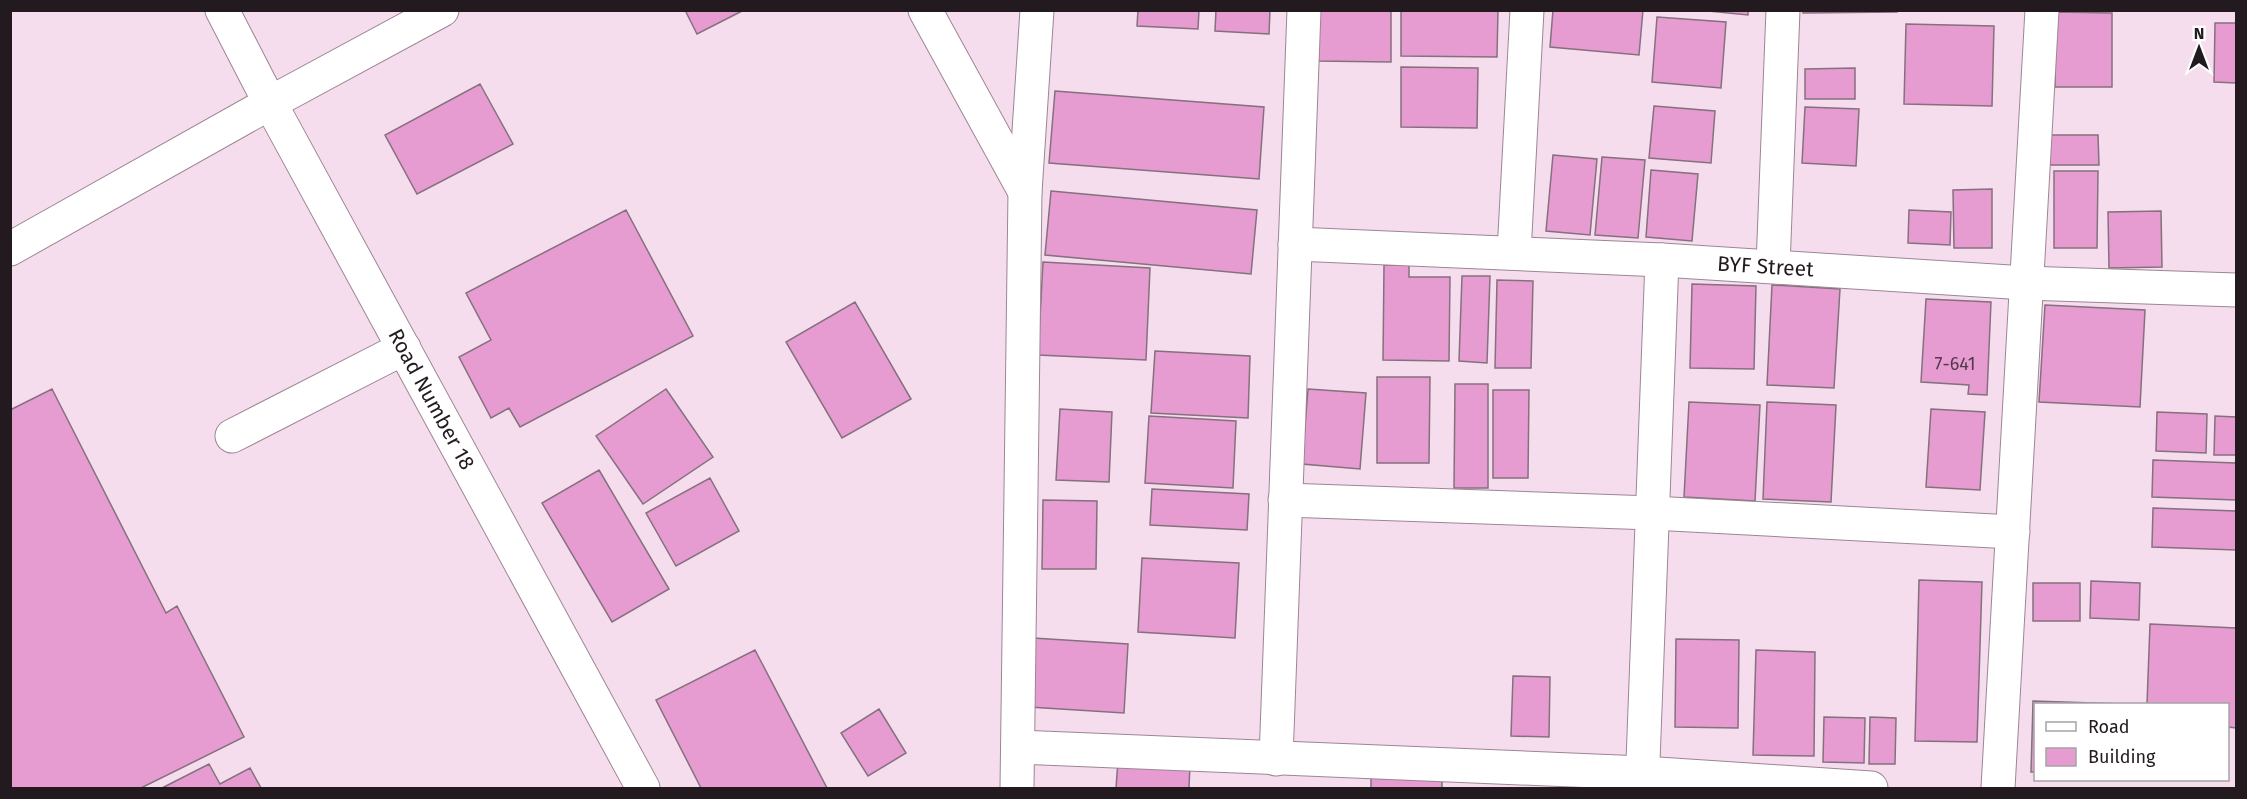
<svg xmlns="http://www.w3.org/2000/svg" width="2247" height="799" viewBox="0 0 2247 799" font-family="'Fira Sans',sans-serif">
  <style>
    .building { fill: #e69cd0; stroke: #85707e; stroke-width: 1.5 }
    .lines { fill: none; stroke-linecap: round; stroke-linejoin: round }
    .minor-casing { stroke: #9c8695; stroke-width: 35 }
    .minor { stroke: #fff; stroke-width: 33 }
    .labels { text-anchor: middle; stroke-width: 5; stroke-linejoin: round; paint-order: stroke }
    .number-label { font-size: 18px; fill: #543a4c }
    .street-label { font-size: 21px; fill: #231a20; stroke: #fff }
  </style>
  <rect width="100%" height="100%" fill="#f5dded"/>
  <path class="building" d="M685 10H744L697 34Z
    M1138 10H1199L1198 29 1137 26Z
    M1216 10H1270L1269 34 1215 31Z
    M1317 10H1391V62L1317 61Z
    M1401 10H1498L1497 57 1401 56Z
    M1553 10H1643L1639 55 1550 47Z
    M1698 10H1748V15Z
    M1803 10H1897V12L1803 13Z
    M2056 12 2112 13V87H2055Z
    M1657 17 1726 22 1721 88 1652 82Z
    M2215 23H2236V83L2214 82Z
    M1906 24 1994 26 1992 106 1904 104Z
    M1401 67 1478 68 1477 128 1401 127Z
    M1855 68V99H1805V69Z
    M480 84 513 144 417 194 385 135Z
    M1055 91 1264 107 1259 179 1049 163Z
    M1654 106 1715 111 1711 163 1649 158Z
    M1805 107 1859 109 1856 166 1802 163Z
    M2050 135H2098L2099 165H2050Z
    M1553 155 1597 159 1590 235 1546 231Z
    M1602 157 1645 160 1638 238 1595 235Z
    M1651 170 1698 174 1692 241 1646 237Z
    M2054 171H2098L2097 248H2054Z
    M1992 189V248H1954L1953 190Z
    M1051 191 1257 210 1251 274 1045 255Z
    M626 210 693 336 520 427 509 408 491 418 459 357 491 340 466 293Z
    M1909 210 1951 212 1950 245 1908 243Z
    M2161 211 2162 267 2109 268 2108 212Z
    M1043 262 1150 268 1146 360 1038 355Z
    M1384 265H1409V277H1450L1449 361 1383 360Z
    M1462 276H1490L1487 363 1459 361Z
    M1497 280 1533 281 1531 368H1495Z
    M1692 284 1756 286 1754 369 1690 368Z
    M1772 285 1840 289 1834 388 1767 385Z
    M1926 299 1991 302 1987 395 1968 394 1969 385 1921 382Z
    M855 302 911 399 842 438 786 342Z
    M2045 305 2145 310 2140 407 2039 402Z
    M1155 351 1250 356 1248 418 1151 413Z
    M1377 377H1430L1429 463H1377Z
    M1455 384H1488V488H1454Z
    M52 389 166 613 177 606 244 737 141 788H10V410Z
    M666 389 713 457 643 504 596 436Z
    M1308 389 1366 393 1360 469 1302 464Z
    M1493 390H1529L1528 478H1493Z
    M1689 402 1760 405 1755 501 1684 497Z
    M1767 402 1836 405 1831 502 1763 499Z
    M1060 409 1112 412 1109 482 1056 480Z
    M1931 409 1985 412 1980 490 1926 487Z
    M2157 412 2207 414 2206 453 2156 451Z
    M1149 416 1236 421 1233 488 1145 483Z
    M2215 416 2236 417V455H2214Z
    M2153 460 2236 463V500L2152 497Z
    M599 470 669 589 612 622 542 503Z
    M710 478 739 531 676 566 646 513Z
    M1152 489 1249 494 1247 530 1150 525Z
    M1043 500 1097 501 1096 569H1042Z
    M2153 508 2236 511V550L2152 547Z
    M1142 558 1239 563 1235 638 1138 632Z
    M1919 580 1982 582 1977 742 1915 741Z
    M2091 581 2140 583 2139 620 2090 618Z
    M2033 583H2080V621H2033Z
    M2150 624 2236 628V728L2228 727V704H2147Z
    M1033 638 1128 644 1124 713 1029 707Z
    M1676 639 1739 640 1738 728 1675 727Z
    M755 650 827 788H701L656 700Z
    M1756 650 1815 652 1814 756 1753 755Z
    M1513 676 1550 677 1549 737 1511 736Z
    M2033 701 2125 704H2036V772H2031Z
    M879 709 906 753 868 776 841 733Z
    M1824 717 1865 718 1864 763 1823 762Z
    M1870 717 1896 718 1895 764H1869Z
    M1118 761 1190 764 1189 788H1116Z
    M209 764 220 784 250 768 261 788H162Z
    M1371 778 1442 781V788H1371Z"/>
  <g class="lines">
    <g class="minor-casing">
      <g id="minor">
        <path id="s1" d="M222 10 270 103 643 788"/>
        <path d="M925 10 1025 192"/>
        <path id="s2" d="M1295 244 1662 260 2026 283 2236 290"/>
        <path d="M10 249 270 103 442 10"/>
        <path d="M1514 253 1527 10"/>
        <path d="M1773 266 1783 10"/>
        <path d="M232 436 404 348"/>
        <path d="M1285 500 1652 513 2013 532"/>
        <path d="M1018 747 1643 773 1871 788"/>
        <path d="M1276 759 1304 10"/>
        <path d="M1017 788 1025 192 1037 10"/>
        <path d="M1642 788 1662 260"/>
        <path d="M1998 788 2042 10"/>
      </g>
    </g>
    <use href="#minor" class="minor"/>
  </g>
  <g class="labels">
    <g class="number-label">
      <text x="1955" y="370">7-641</text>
    </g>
    <g class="street-label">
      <text dy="7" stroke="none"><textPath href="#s2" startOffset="471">BYF Street</textPath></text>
      <text dy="7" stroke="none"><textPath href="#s1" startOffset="442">Road Number 18</textPath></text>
    </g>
  </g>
  <rect width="2247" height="799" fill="none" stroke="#231a20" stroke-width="24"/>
  <rect x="2034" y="703" width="195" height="78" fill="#ffffff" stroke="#a7a3a6" stroke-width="1.5"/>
  <rect x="2046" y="722" width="30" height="9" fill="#ffffff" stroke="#a7a3a6" stroke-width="1.5"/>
  <text x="2088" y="733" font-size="18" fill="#231a20">Road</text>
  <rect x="2046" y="748" width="30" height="18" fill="#e69cd0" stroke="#a7a3a6" stroke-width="1.5"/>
  <text x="2088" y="763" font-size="18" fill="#231a20">Building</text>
  <g transform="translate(2199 48)" stroke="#ffffff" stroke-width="4.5" paint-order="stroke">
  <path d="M0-4.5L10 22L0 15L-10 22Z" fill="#231a20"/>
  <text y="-9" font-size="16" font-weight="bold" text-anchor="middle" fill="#231a20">N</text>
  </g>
</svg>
